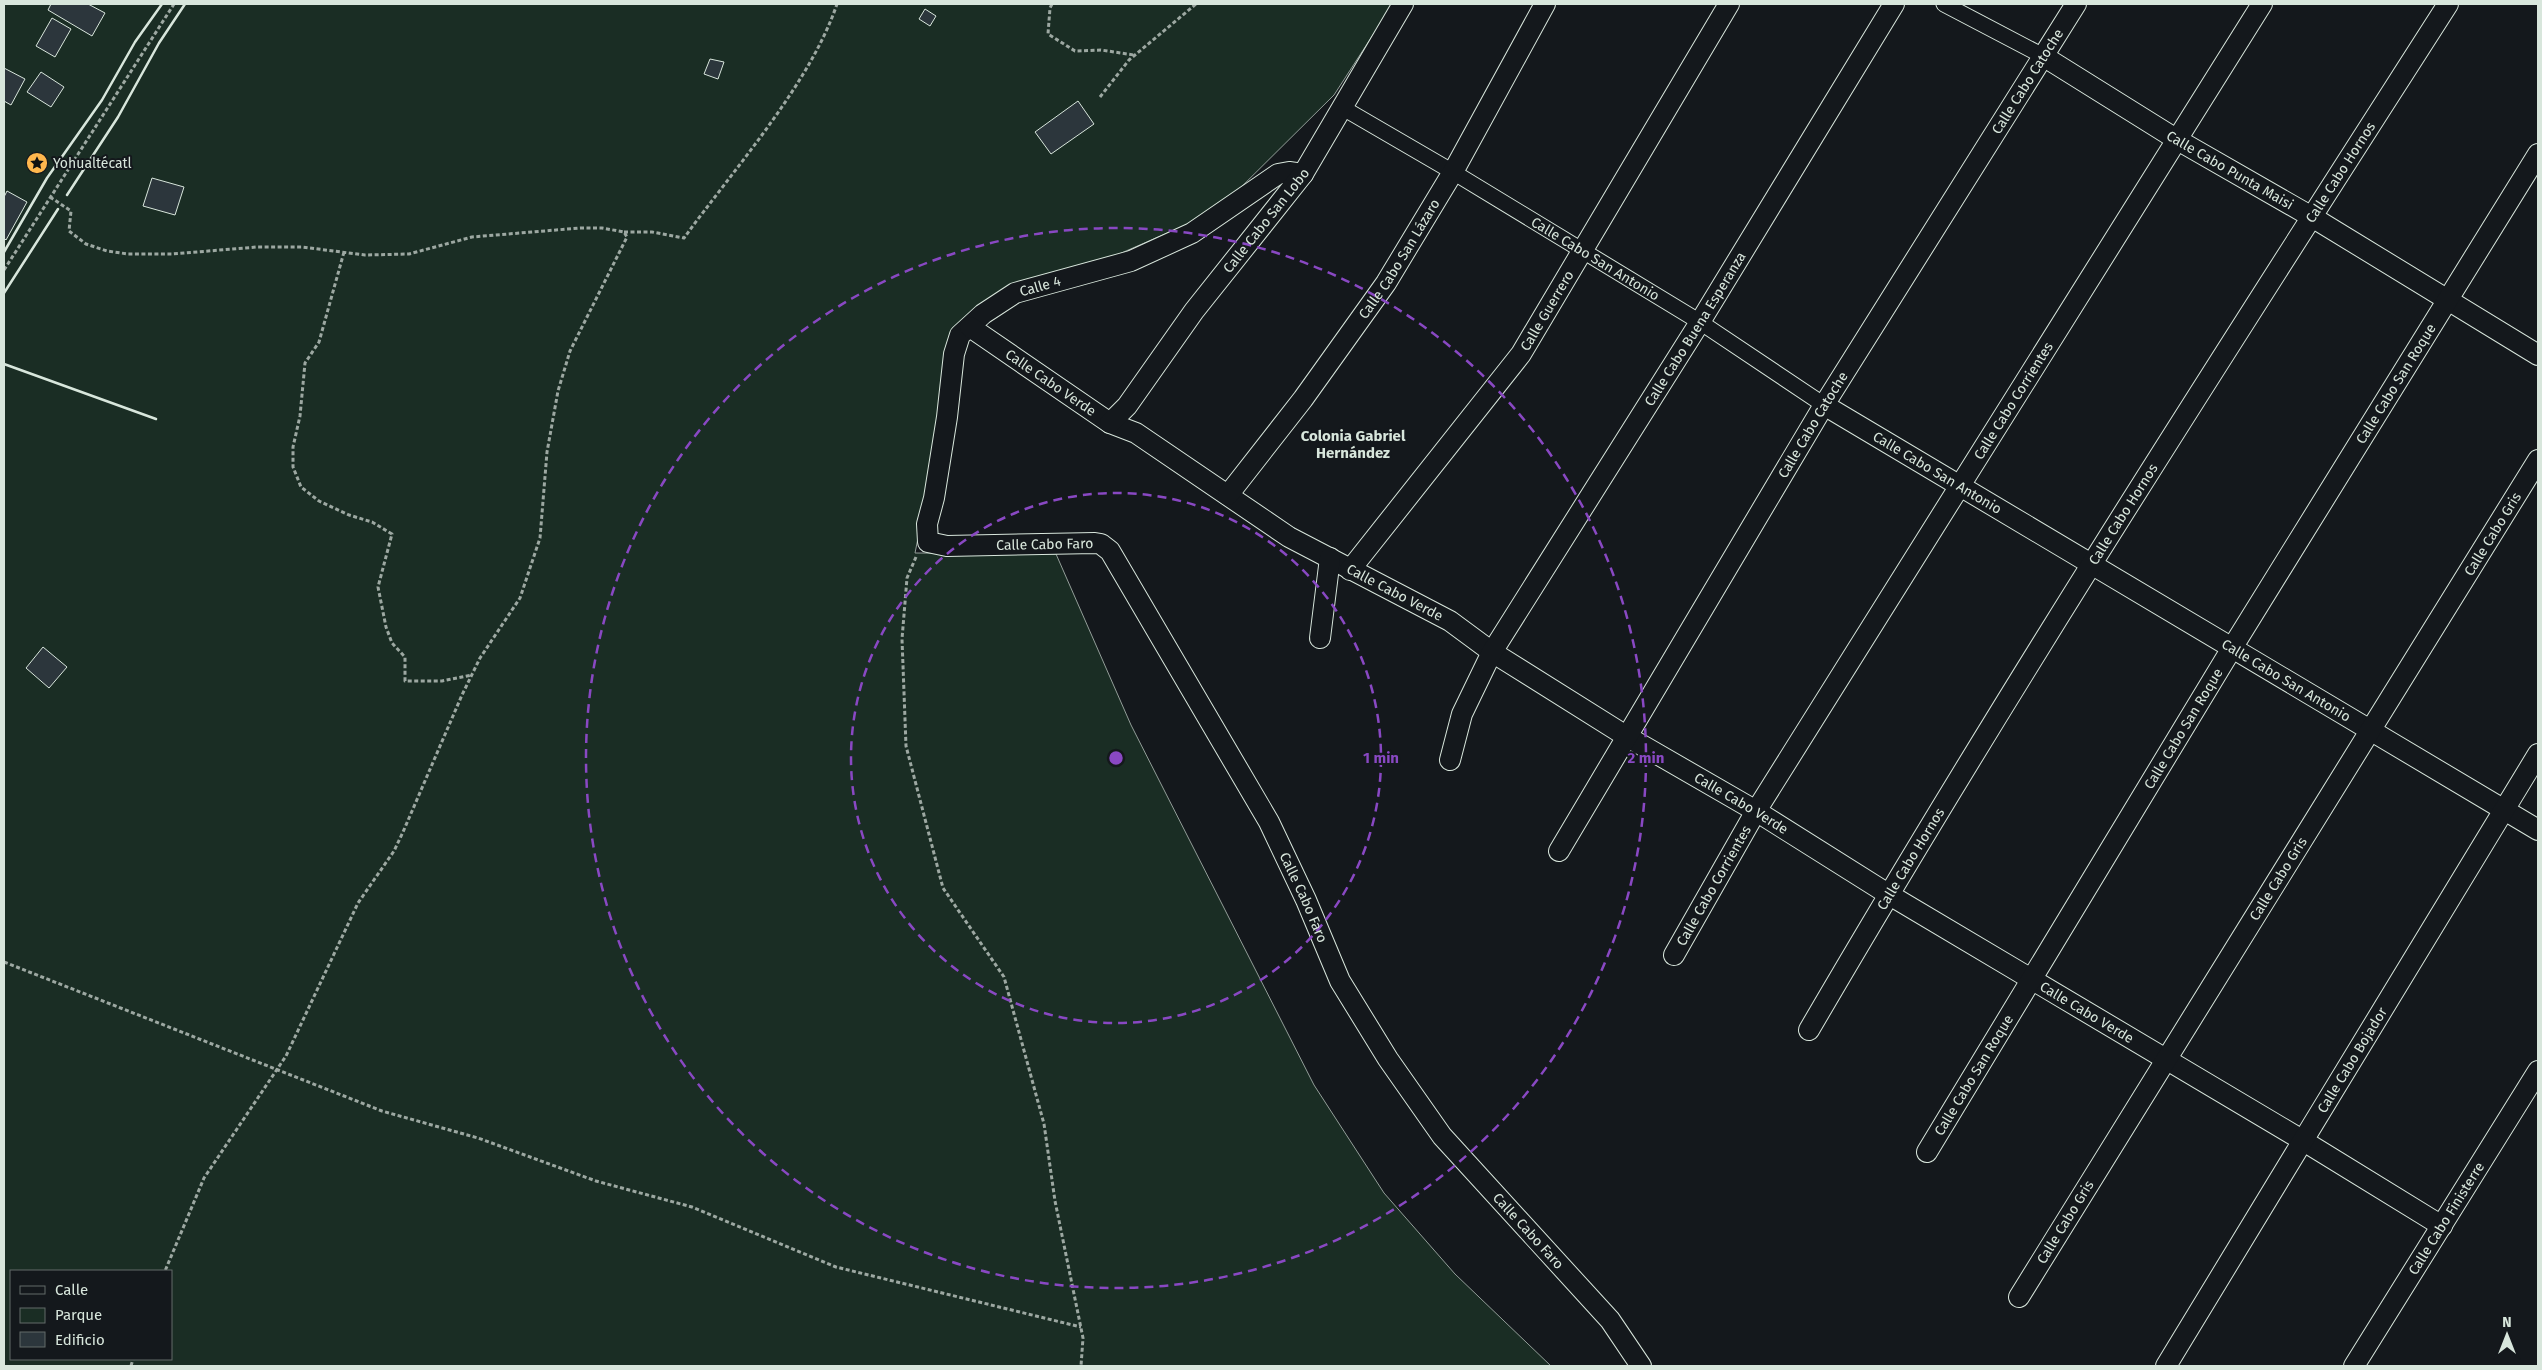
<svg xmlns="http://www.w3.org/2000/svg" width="2542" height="1370" viewBox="0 0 2542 1370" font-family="'Fira Sans',sans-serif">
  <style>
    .green { fill: #1a2d24; stroke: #939e99; fill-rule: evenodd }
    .building { fill: #2c363c; stroke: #d8e6dc }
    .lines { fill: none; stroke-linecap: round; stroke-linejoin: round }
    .pedestrian-casing { stroke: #d8e6dc; stroke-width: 17 }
    .minor-casing { stroke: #d8e6dc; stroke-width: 22 }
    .path { stroke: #9da8a2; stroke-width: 3; stroke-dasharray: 4 2.5; stroke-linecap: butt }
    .pedestrian { stroke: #14181c; stroke-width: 15 }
    .minor { stroke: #14181c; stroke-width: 20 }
    .wall { stroke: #d8e6dc; stroke-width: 2.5 }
    .ring { fill: none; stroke: #8948c3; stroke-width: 2.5; stroke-dasharray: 9 6 }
    .labels { text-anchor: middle; stroke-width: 4; stroke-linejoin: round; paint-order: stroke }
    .street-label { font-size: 14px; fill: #d8e6dc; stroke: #14181c }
    .poi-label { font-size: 14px; fill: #d8e6dc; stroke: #14181c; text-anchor: start }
    .neighbourhood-label { font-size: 15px; font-weight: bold; fill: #d8e6dc; stroke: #14181c }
    .centre { fill: #8948c3; stroke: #14181c; stroke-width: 2.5 }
    .ring-label { font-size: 15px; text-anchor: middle; font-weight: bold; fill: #8948c3; stroke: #14181c; stroke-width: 4; stroke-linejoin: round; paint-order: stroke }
  </style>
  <rect width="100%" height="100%" fill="#14181c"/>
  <path class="green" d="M4 4H1393L1334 95 1216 212 962 322 915 553 1056 554 1131 725 1314 1085 1384 1193 1455 1274 1551 1366H4ZM11 1271H171V1359H11Z"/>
  <path class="building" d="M51 4H88L105 13 92 36 48 10Z
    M925 9 936 16 930 26 919 19Z
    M52 18 71 29 55 57 36 46Z
    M710 59 724 62 718 79 704 74Z
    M4 68 25 79 11 105 4 101Z
    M41 72 64 87 51 107 27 92Z
    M1078 101 1094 124 1051 154 1035 132Z
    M152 178 184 187 175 215 143 206Z
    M7 191 27 202 6 240 4 238V197Z
    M43 647 67 667 49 688 26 668Z"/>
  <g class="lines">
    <g class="pedestrian-casing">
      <g id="pedestrian">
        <path d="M1944 4 2043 56"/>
        <path id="s1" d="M1343 108 1453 172 1700 322 1824 405"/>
      </g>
    </g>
    <g class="minor-casing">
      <g id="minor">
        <path id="s2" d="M2043 56 2176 139 2312 217 2538 355"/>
        <path id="s3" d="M1303 174 1289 172 1278 174 1192 233 1131 261 1015 293 983 314 960 335 954 354 947 417 934 498 927 524 928 542 947 546 1095 543 1101 544 1110 551 1269 822 1306 900 1340 981 1388 1059 1442 1136 1610 1320 1641 1366"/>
        <path id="s4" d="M970 327 1110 423 1136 433 1289 537 1450 621 1492 652 1626 736 1756 811 1888 894 2302 1140 2442 1226"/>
        <path id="s5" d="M1824 405 2538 830"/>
        <path id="s6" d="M1110 423 1127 406 1194 311 1303 174 1403 4"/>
        <path id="s7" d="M1228 495 1303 399 1386 283 1453 172 1545 4"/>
        <path id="s8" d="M1350 570 1521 354 1729 4"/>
        <path d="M1320 638 1330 558"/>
        <path id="s9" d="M1450 760 1462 714 1492 652 1700 322 1894 4"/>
        <path id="s10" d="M1559 851 1824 405 2076 4"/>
        <path id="s11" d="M1674 955 1756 811 2262 4"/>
        <path id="s12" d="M1809 1030C2012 682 2231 343 2448 4"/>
        <path id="s13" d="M1927 1152 2232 648 2538 154"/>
        <path id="s14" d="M2019 1297C2190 1017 2366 740 2538 460"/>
        <path id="s15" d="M2166 1366 2538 754"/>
        <path id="s16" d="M2354 1366 2538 1071"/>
      </g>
    </g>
    <path class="path" d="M1052 4 1050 8 1048 34 1075 51 1101 50 1134 55
      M1100 97 1129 60 1196 4
      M50 197 71 211 69 231 86 244 107 251 128 254H172L257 247H302L365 255 409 254 472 237 580 228H602L624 232 627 237 570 351 558 391 547 452 540 538 520 598 480 658 462 695 403 832 394 851 358 903 286 1056 204 1178 165 1271
      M624 232H652L684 238C734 169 810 84 837 4
      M344 252 319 342 305 363 300 416 293 447V467L301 487 319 501 349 515 372 522 392 534 378 587 386 627 392 643 405 657V681H442L472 675
      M4 270 174 4
      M916 557 907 578 902 639 906 746 943 888 1004 977 1044 1124 1055 1201 1083 1338 1081 1366
      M4 962 382 1111 478 1138 596 1181 692 1207 836 1267 1081 1327
      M131 1366 133 1359"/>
    <use href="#pedestrian" class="pedestrian"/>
    <use href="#minor" class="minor"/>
    <path class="wall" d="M67 195 118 117 159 43 185 4
      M4 252 47 178 102 100 135 42 162 4
      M4 293 58 209
      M4 364 156 419"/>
  </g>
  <g class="ring">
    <circle cx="1116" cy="758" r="265"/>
    <circle cx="1116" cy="758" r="530"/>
  </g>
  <defs>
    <g id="sight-disc" transform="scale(1.125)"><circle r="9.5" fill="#ffb74d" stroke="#14181c"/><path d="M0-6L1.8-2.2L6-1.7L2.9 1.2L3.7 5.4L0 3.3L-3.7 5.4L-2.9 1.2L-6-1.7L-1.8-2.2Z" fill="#111"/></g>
  </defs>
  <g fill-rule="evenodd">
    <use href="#sight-disc" x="37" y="163"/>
  </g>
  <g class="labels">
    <g class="street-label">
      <text dy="5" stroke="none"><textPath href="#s10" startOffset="901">Calle Cabo Catoche</textPath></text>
      <text dy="5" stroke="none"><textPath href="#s2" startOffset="219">Calle Cabo Punta Maisi</textPath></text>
      <text dy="5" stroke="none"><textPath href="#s12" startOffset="1009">Calle Cabo Hornos</textPath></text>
      <text dy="5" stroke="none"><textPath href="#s6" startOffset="256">Calle Cabo San Lobo</textPath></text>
      <text dy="5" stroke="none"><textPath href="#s7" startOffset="292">Calle Cabo San Lázaro</textPath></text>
      <text dy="5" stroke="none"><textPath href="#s1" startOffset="294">Calle Cabo San Antonio</textPath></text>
      <text transform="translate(1040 286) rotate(-16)" y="5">Calle 4</text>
      <text dy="5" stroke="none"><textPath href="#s8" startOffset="326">Calle Guerrero</textPath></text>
      <text dy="5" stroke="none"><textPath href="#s9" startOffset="498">Calle Cabo Buena Esperanza</textPath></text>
      <text dy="5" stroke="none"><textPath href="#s4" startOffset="98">Calle Cabo Verde</textPath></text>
      <text dy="5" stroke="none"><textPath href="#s13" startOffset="900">Calle Cabo San Roque</textPath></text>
      <text dy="5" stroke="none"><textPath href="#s11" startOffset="650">Calle Cabo Corrientes</textPath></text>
      <text dy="5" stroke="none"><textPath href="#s10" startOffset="496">Calle Cabo Catoche</textPath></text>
      <text dy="5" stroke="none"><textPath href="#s5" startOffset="132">Calle Cabo San Antonio</textPath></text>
      <text dy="5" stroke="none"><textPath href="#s12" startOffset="604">Calle Cabo Hornos</textPath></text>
      <text dy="5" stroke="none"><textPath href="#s14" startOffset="898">Calle Cabo Gris</textPath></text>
      <text dy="5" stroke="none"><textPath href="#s3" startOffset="714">Calle Cabo Faro</textPath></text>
      <text dy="5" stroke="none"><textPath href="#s4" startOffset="502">Calle Cabo Verde</textPath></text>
      <text dy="5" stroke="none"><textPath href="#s5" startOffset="538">Calle Cabo San Antonio</textPath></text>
      <text dy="5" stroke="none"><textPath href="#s13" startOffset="495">Calle Cabo San Roque</textPath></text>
      <text dy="5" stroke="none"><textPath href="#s4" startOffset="908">Calle Cabo Verde</textPath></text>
      <text dy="5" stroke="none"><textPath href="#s12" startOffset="199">Calle Cabo Hornos</textPath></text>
      <text dy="5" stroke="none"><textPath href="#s14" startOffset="492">Calle Cabo Gris</textPath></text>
      <text dy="5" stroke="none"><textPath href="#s11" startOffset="80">Calle Cabo Corrientes</textPath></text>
      <text dy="5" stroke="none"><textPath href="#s3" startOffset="1179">Calle Cabo Faro</textPath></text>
      <text dy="5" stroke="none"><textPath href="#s4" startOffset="1312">Calle Cabo Verde</textPath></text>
      <text dy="5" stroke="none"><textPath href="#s15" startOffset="358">Calle Cabo Bojador</textPath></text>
      <text dy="5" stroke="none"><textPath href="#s13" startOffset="90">Calle Cabo San Roque</textPath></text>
      <text dy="5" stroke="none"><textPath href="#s16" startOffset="174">Calle Cabo Finisterre</textPath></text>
      <text dy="5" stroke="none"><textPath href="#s14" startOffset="88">Calle Cabo Gris</textPath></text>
      <text dy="5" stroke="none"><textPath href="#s3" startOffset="1584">Calle Cabo Faro</textPath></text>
    </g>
    <g class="poi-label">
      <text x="53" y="168">Yohualtécatl</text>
    </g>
    <g class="neighbourhood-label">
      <text x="1353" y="441">Colonia Gabriel<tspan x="1353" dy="17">Hernández</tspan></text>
    </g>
  </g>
  <circle cx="1116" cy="758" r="8" class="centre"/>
  <g class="ring-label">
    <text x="1381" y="763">1 min</text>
    <text x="1646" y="763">2 min</text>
  </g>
  <rect width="2542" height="1370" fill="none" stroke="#d8e6dc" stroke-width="10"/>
  <rect x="10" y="1270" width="162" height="90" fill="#14181c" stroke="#626a69"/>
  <rect x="20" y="1286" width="25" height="8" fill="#14181c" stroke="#626a69"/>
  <text x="55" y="1295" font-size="15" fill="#d8e6dc">Calle</text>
  <rect x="20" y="1308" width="25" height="15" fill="#1a2d24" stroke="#626a69"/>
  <text x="55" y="1320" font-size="15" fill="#d8e6dc">Parque</text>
  <rect x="20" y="1332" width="25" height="15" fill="#2c363c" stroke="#626a69"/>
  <text x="55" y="1345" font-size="15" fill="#d8e6dc">Edificio</text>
  <g transform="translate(2507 1335)" stroke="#14181c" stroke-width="4" paint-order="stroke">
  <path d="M0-4L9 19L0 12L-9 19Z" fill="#d8e6dc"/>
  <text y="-8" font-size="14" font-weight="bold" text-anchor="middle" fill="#d8e6dc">N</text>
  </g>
</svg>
